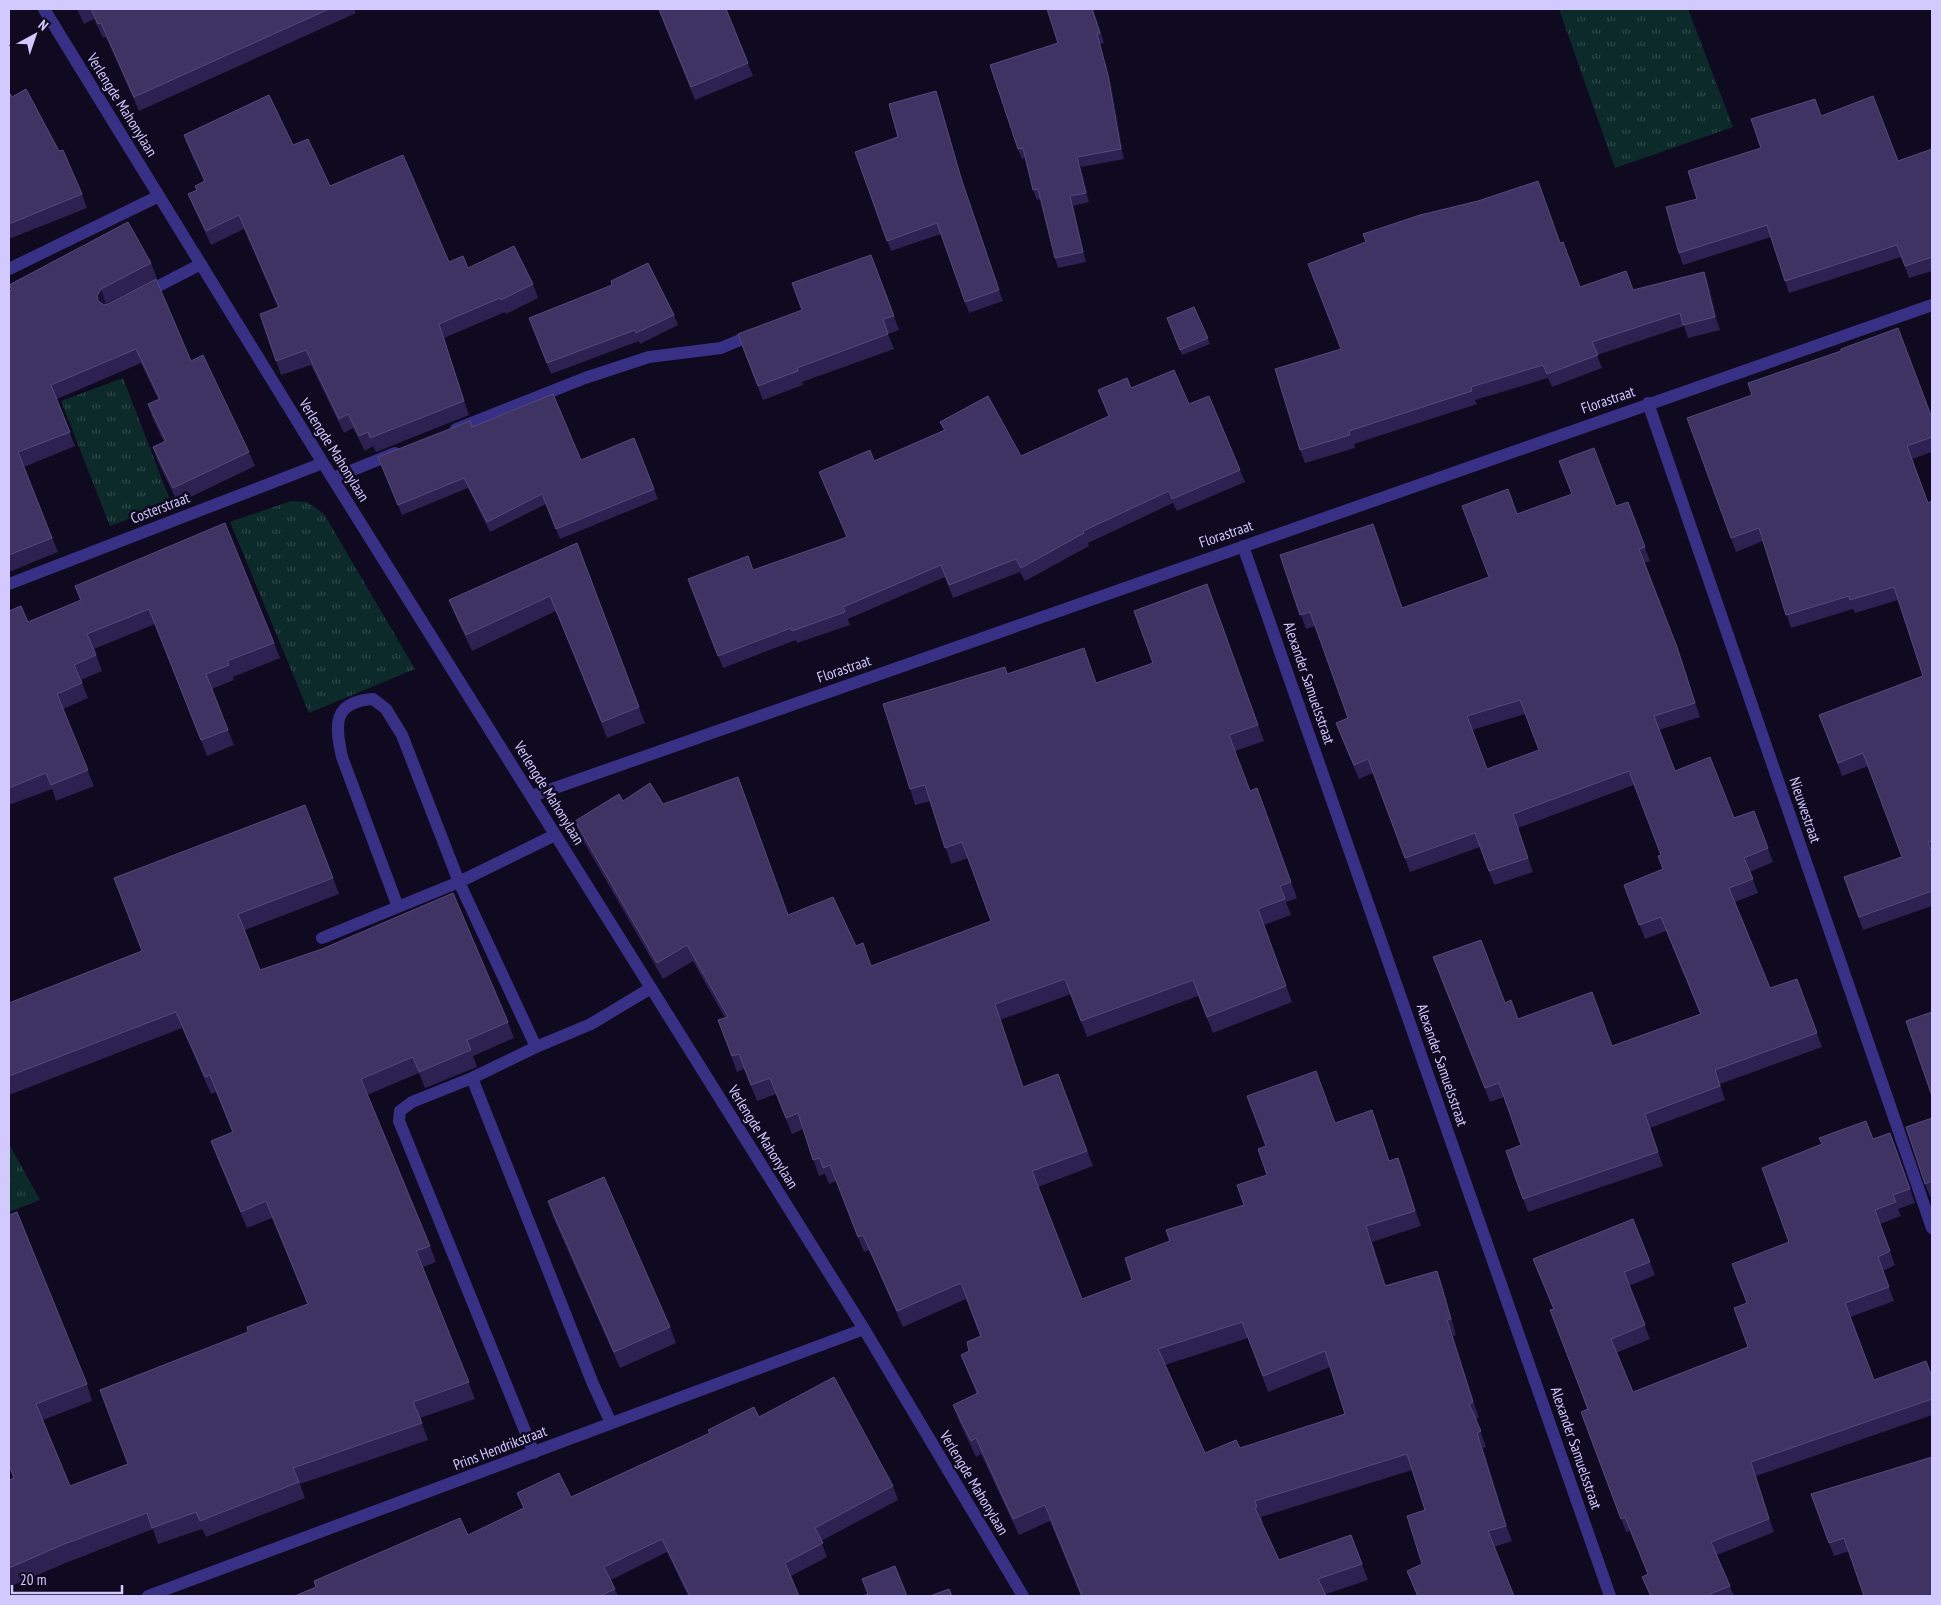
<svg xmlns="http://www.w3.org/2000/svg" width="1941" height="1605" viewBox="0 0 1941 1605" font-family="'PT Sans Narrow',sans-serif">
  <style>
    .grass { fill: url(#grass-tufts) }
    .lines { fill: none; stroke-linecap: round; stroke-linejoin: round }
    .lane { stroke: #383084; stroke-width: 12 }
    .street { stroke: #383084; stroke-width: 12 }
    .wall { fill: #2c2150; fill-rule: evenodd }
    .shaded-wall { fill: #191035 }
    .building { fill: #3e3363; stroke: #554a7b; fill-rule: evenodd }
    .labels { text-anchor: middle; stroke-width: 5; stroke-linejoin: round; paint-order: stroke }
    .street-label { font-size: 15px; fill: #d2c9ff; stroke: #0f0a20 }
  </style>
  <defs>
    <pattern id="grass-tufts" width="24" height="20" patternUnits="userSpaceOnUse" patternTransform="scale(1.25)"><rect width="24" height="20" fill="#0d2a2a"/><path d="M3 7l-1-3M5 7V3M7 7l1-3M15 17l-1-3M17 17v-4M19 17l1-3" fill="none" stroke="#2f484a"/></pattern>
  </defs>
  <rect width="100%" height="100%" fill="#0f0a20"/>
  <path class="grass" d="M1559 9H1688L1733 127 1615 168Z
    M123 378 171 503 110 526 61 401Z
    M291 501 307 502 324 514 415 669 309 713 230 522Z
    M9 1144 40 1200 9 1212Z"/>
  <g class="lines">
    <path class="lane" d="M9 269 159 196
      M143 294 201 264
      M456 429 585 378 649 357 721 348 754 334
      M333 478 395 453
      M555 835 459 882 398 907 342 757C335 725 332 702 373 699L386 709 402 735 459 882 536 1047 591 1024 651 988
      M322 938 398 907
      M472 1078 593 1384 611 1423
      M534 1453 399 1121 400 1111 412 1102 472 1078 536 1047"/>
    <path class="street" d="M44 9 323 463 864 1329 1023 1596
      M1648 403 1932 1228
      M1243 546 1610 1596
      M9 584 323 463
      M532 796 1932 305
      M148 1596 864 1329"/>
  </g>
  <path class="wall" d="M77 9H354L356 13 139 111 106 37 103 38 94 19 84 24Z
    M658 9H726L753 76 695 100Z
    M1093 9 1104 43 1100 44 1111 84 1124 159 1081 167 1089 202 1073 206 1086 262 1058 268 1055 258 1041 199 1037 200 1033 190 1025 158 1022 159 1018 149 1058 43Z
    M936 91 940 102 964 188 1003 301 969 313 941 234 891 251 855 152 898 137Z
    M9 92 82 194 87 208 9 239Z
    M1821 116 1898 161 1932 149V271L1909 278 1901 257 1789 293 1771 237 1683 265 1679 253 1697 199 1761 148Z
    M184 135 293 145 330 186 449 262 468 268 533 284 538 298 506 314 505 312 444 338 469 415 376 452 373 446 365 451 353 428 344 433 311 365 281 375 260 314 278 308 244 229 211 245 194 208 188 194 197 190 204 181 189 149Z
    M1561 243 1580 287 1633 290 1704 272 1709 285 1720 330 1688 338 1684 326 1597 355 1602 368 1552 387 1548 378 1475 400 1477 404 1354 444 1355 448 1305 463 1300 450 1341 349Z
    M871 255 899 330 888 334 894 349 802 382 803 385 763 400 743 349 802 310Z
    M151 263 157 278 106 304 191 361 249 452 255 466 178 503 158 462 153 447 164 442 153 419 148 404 158 399 141 363 57 399 75 446 24 467 58 552 9 572V291L11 290 9 285Z
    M611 281 674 315 678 325 640 344 639 341 551 374 533 329 612 285Z
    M1194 307 1210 344 1182 355 1167 318Z
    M1131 388 1189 404 1240 470 1245 482 1177 511 1173 503 1088 543 1089 546 1025 581 1020 572 953 598 945 577 848 619 850 625 797 643 796 640 723 668 688 579 753 570 847 537 824 485 819 472 874 461 944 431 940 422 1021 456 1109 416 1098 390Z
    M1687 418H1932V452L1912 459 1928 503 1932 501V906L1863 930 1844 877 1902 857 1868 766 1842 776 1819 715 1923 676 1898 600 1855 613 1853 609 1791 628 1763 541 1736 552Z
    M472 427 581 460 654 489 658 499 560 539 546 504 490 532 468 488 402 515 378 457Z
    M1628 502 1650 561 1644 563 1682 661 1700 717 1659 730 1675 771 1734 818 1754 811 1773 862 1750 872 1758 893 1735 902 1770 988 1797 979 1822 1047 1720 1084 1725 1100 1650 1128 1663 1166 1528 1212 1506 1151 1521 1145 1504 1097 1490 1102 1433 957 1505 1003 1518 1019 1612 1046 1700 1014 1666 931 1645 939 1624 885 1663 870 1658 856 1661 855 1634 785 1518 828 1533 872 1494 885 1480 847 1410 872 1373 773 1359 779 1341 737 1336 723 1348 718 1315 626 1306 629 1280 555 1402 608 1489 577 1517 514 1616 506ZM1525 714 1539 750 1487 769 1472 730Z
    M577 543 645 723 607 738 556 611 472 651 455 615 449 600Z
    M1207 584 1264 741 1235 751 1250 791 1257 788 1297 898 1286 902 1291 915 1264 925 1292 1002 1213 1033 1198 996 1087 1037 1071 994 1000 1020 1023 1087 1058 1074 1093 1166 1038 1187 1082 1299 1132 1280 1170 1241 1244 1205 1267 1175 1335 1123 1390 1161 1404 1174 1421 1226 1372 1242 1386 1285 1437 1271 1443 1287 1456 1335 1453 1336 1479 1418 1476 1419 1486 1447 1483 1448 1512 1541 1494 1547 1514 1596H1417L1407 1571 1422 1564 1425 1510 1412 1470 1261 1517 1263 1523H1262L1279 1560 1351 1535 1368 1580 1326 1594V1596H1081L1050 1521 1019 1535 981 1454 976 1457 959 1421 953 1405 977 1394 967 1371 961 1355 969 1351 980 1336 966 1299 903 1327 869 1250 864 1252 836 1181 829 1184 825 1174 819 1176 803 1129 792 1134 776 1094 757 1101 744 1069 737 1072 718 1020 725 1018 693 961 663 979 581 837 575 821 623 801 663 804 788 915 856 946 871 966 991 921 968 858 951 864 930 801 915 805 910 789 1008 674 1096 683 1153 663ZM1248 1338 1268 1392 1330 1367 1345 1414 1240 1448 1205 1453 1165 1365Z
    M75 586 274 643 280 658 233 677 234 680 212 689 234 745 207 756 155 624 94 649 102 671 81 680 88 698 63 709 94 786 56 801 52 789 9 805V611L28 622 80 600Z
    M114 878H333L339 894 245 930 260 970 508 1022 514 1038 473 1056 477 1067 425 1088 419 1073 367 1095 430 1246 436 1262 423 1267 475 1399 420 1418 428 1440 300 1484 305 1498 206 1537 202 1529 158 1544 153 1529 68 1562 9 1587V1480L13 1478 9 1467V1215L87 1384 92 1401 43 1420 70 1486 128 1464 248 1332 308 1304 272 1218 247 1228 217 1157 211 1141 232 1132 216 1092 211 1094 182 1028 9 1095V1003L142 951Z
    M1932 1118V1196L1930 1197 1925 1184Z
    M1890 1133 1915 1203 1898 1209 1901 1216 1880 1224 1895 1265 1883 1271 1894 1301 1850 1317 1874 1380 1932 1377V1415L1756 1476 1774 1532 1717 1555 1734 1596H1650L1642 1577 1648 1575 1630 1531 1626 1532 1581 1412 1587 1409 1553 1309 1533 1259 1650 1262 1655 1275 1629 1286 1650 1339 1616 1353 1633 1392 1748 1347 1747 1303 1789 1242 1873 1139Z
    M548 1201 670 1327 676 1343 620 1368 553 1217Z
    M759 1417 893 1486 898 1500 821 1541 827 1557 791 1576 799 1596H688L667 1552 611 1580 618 1596H294L316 1587 314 1581 468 1535 523 1508 517 1493 571 1497 709 1434 708 1430Z
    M1932 1457 1849 1551 1834 1556 1811 1494Z"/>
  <path class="shaded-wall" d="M1097 34 1100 44 1111 84 1124 159 1121 149Z
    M936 91 940 102 964 188 1003 301 961 178Z
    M1077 157 1081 167 1089 202 1086 193Z
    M1070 196 1073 206 1086 262 1083 252Z
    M1704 272 1709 285 1720 330 1715 317Z
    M101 289 106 304 102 310 98 301 97 296Z
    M439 324 444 338 469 415 464 401Z
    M1677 647 1682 661 1700 717 1695 703Z
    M1398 1158 1404 1174 1421 1226 1415 1211Z
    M1366 1226 1372 1242 1391 1301 1385 1286Z
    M1437 1271 1443 1287 1456 1335 1451 1319Z
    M1447 1320 1453 1336 1479 1418 1473 1402Z
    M1477 1433 1483 1448 1512 1541 1506 1526Z
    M1751 1462 1756 1476 1774 1532 1769 1519Z"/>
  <path class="building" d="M91 9H329L134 97 101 23 98 24Z
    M659 9H726L748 63 691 87Z
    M1047 9H1092L1100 33 1097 34 1108 75 1121 149 1077 157 1086 193 1070 196 1083 252 1055 258 1038 189 1033 190 1023 148 1018 149 990 65 1058 43Z
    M26 89 59 151 63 150 82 194 9 224V92L12 97Z
    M936 91 961 178 999 290 965 302 937 223 887 241 855 152 898 137 889 104Z
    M269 95 293 145 308 139 330 186 403 155 449 262 463 256 468 268 514 246 533 284 501 300 500 298 439 324 464 401 370 438 368 432 359 436 348 414 339 419 306 350 276 361 260 314 279 307 239 215 206 231 188 194 197 190 195 186 205 181 184 135Z
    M1873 96 1898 161 1932 149V257L1905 266 1897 245 1785 281 1767 225 1679 253 1666 207 1697 199 1688 171 1761 148 1751 119 1815 99 1821 116Z
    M1538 181 1560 243 1563 242 1580 287 1626 271 1633 290 1704 272 1715 317 1683 325 1680 313 1592 342 1598 355 1547 374 1543 365 1471 387 1472 391 1349 431 1350 435 1300 450 1275 369 1341 349 1308 264 1366 242 1363 234 1420 215 1478 201Z
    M128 222 151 263 101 289 97 296 98 301 104 305 108 304 156 279 191 361 203 355 249 452 173 488 153 447 166 441 148 404 160 399 136 349 51 385 70 432 18 452 52 538 9 555V291L12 290 9 285Z
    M871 255 894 316 883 319 888 334 797 368 798 371 758 386 738 334 802 310 792 283Z
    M648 263 674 315 636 333 635 330 547 363 529 318 612 285 611 281Z
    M1194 307 1208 338 1180 350 1167 318Z
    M1898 328 1932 418V437L1907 446 1928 503 1932 501V841L1928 842 1932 853V891L1859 917 1844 877 1902 857 1863 753 1838 763 1819 715 1923 676 1894 587 1850 600 1849 596 1786 615 1759 528 1731 538 1687 418 1752 395 1748 383 1841 351V349Z
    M1174 370 1189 404 1209 396 1240 470 1172 499 1169 491 1083 531 1084 533 1021 568 1016 559 949 585 941 565 843 607 845 612 792 631 791 628 718 656 688 579 748 556 753 570 847 537 819 472 870 450 874 461 945 430 940 422 988 396 1021 456 1109 416 1098 390 1127 378 1131 388Z
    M553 394 581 460 634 438 654 489 556 529 542 494 487 522 464 478 398 505 378 457 470 421 472 427Z
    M1594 448 1616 506 1628 502 1645 547 1639 549 1677 647 1695 703 1654 716 1675 771 1710 757 1734 818 1754 811 1768 848 1744 858 1753 879 1729 888 1770 988 1797 979 1817 1033 1715 1070 1720 1086 1645 1114 1658 1152 1523 1199 1506 1151 1521 1145 1499 1083 1485 1088 1433 957 1481 940 1505 1003 1511 1000 1518 1019 1592 992 1612 1046 1701 1014 1661 917 1639 925 1624 885 1663 869 1658 856 1661 855 1629 771 1513 814 1528 858 1489 871 1475 833 1405 858 1368 759 1354 765 1336 723 1348 718 1310 612 1300 615 1280 555 1373 524 1402 608 1489 577 1462 506 1508 489 1517 514 1572 494 1559 461ZM1520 700 1539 750 1487 769 1467 716Z
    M225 523 274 643 227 661 229 665 206 674 228 730 201 740 149 609 87 634 96 655 74 665 82 683 57 694 88 770 51 785 46 773 9 788V611L21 606 28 622 81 600 75 586Z
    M577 543 639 707 602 722 550 596 466 635 449 600Z
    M1207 584 1258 725 1229 735 1250 791 1257 788 1291 882 1280 886 1285 899 1258 909 1286 986 1207 1017 1193 980 1081 1021 1065 979 995 1004 1023 1087 1058 1074 1087 1151 1032 1171 1082 1299 1132 1280 1125 1258 1170 1241 1166 1230 1244 1205 1237 1185 1267 1175 1258 1149 1266 1146 1247 1096 1316 1071 1335 1123 1372 1110 1389 1161 1398 1158 1415 1211 1366 1226 1385 1286 1437 1271 1451 1319 1447 1320 1473 1402 1469 1404 1481 1431 1477 1433 1506 1526 1488 1531 1514 1596H1418L1407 1571 1422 1564 1407 1516 1425 1510 1407 1454 1255 1501 1257 1507 1255 1508 1279 1560 1351 1535 1362 1564 1318 1579 1326 1596H1082L1045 1505 1013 1519 976 1438 971 1441 953 1405 978 1393 961 1355 969 1351 967 1342 981 1336 961 1283 897 1311 863 1235 858 1237 830 1165 823 1168 820 1158 813 1160 798 1113 786 1118 770 1078 751 1085 739 1054 732 1056 718 1020 728 1017 687 945 657 963 575 821 619 794 623 801 650 783 663 804 738 777 788 915 833 897 856 946 863 943 871 966 991 921 962 842 945 848 925 785 910 789 883 704 1005 667 1007 674 1084 648 1096 683 1153 663 1134 611ZM1242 1322 1263 1376 1325 1351 1345 1414 1240 1448 1236 1440 1205 1453 1158 1349Z
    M305 805 333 878 238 914 260 970 322 949 453 893 508 1022 467 1040 471 1050 419 1072 413 1057 361 1079 430 1246 416 1251 469 1382 413 1402 422 1423 293 1468 299 1482 200 1521 196 1512 152 1528 147 1513 62 1545 9 1568V1480L14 1478 9 1465V1215L17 1212 87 1384 36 1404 70 1486 128 1464 100 1390 248 1332 247 1327 308 1304 266 1201 241 1212 211 1141 233 1132 210 1075 205 1077 176 1012 9 1076V1003L142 951 114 878Z
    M1932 1012V1096L1906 1021Z
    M1932 1118V1181L1925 1184 1906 1127Z
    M1866 1121 1873 1139 1890 1133 1910 1189 1893 1195 1896 1202 1875 1210 1890 1251 1878 1257 1889 1287 1845 1303 1874 1380 1926 1361 1932 1377V1399L1751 1462 1769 1519 1711 1542 1730 1586 1710 1594 1711 1596H1651L1642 1577 1648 1574 1625 1517 1621 1519 1581 1412 1588 1409 1550 1310 1554 1309 1533 1259 1633 1219 1650 1262 1624 1272 1645 1325 1611 1339 1633 1392 1748 1347 1734 1308 1747 1303 1732 1264 1789 1242 1762 1168 1822 1144 1819 1138Z
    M604 1177 670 1327 614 1352 548 1201Z
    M834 1377 893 1486 815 1528 823 1543 785 1563 799 1596H690L662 1539 604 1567 615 1589 600 1596H295L316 1587 314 1581 460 1518 468 1535 524 1508 517 1493 559 1473 571 1497 710 1433 708 1430 754 1407 759 1417Z
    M1932 1457V1596H1864L1844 1538 1829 1543 1811 1494Z
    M895 1566 907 1596H863L868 1594 862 1579Z
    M949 1589 952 1596H930Z"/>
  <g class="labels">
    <g class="street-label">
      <text transform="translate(122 105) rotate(58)" y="5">Verlengde Mahonylaan</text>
      <text transform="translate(1608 400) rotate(-19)" y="5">Florastraat</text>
      <text transform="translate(334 450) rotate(58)" y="5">Verlengde Mahonylaan</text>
      <text transform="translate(160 508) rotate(-21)" y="5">Costerstraat</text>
      <text transform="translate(1226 534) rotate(-19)" y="5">Florastraat</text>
      <text transform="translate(844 669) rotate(-19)" y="5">Florastraat</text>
      <text transform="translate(1309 683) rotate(71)" y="5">Alexander Samuelsstraat</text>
      <text transform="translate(549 793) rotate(58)" y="5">Verlengde Mahonylaan</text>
      <text transform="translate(1805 810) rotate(71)" y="5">Nieuwestraat</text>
      <text transform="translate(1442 1065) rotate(71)" y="5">Alexander Samuelsstraat</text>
      <text transform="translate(763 1137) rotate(58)" y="5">Verlengde Mahonylaan</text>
      <text transform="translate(500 1448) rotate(-21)" y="5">Prins Hendrikstraat</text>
      <text transform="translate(1576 1448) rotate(71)" y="5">Alexander Samuelsstraat</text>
      <text transform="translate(974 1483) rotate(59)" y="5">Verlengde Mahonylaan</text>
    </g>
  </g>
  <rect width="1941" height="1605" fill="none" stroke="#d2c9ff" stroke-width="20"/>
  <g transform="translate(35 35) rotate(40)" stroke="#0f0a20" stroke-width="4" paint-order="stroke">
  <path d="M0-4L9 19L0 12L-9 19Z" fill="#d2c9ff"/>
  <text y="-8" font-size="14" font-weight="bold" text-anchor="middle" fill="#d2c9ff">N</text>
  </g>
  <path d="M12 1585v8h110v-8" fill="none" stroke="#d2c9ff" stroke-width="2.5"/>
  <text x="20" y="1585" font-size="15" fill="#d2c9ff" stroke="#0f0a20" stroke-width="4" paint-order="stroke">20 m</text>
</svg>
